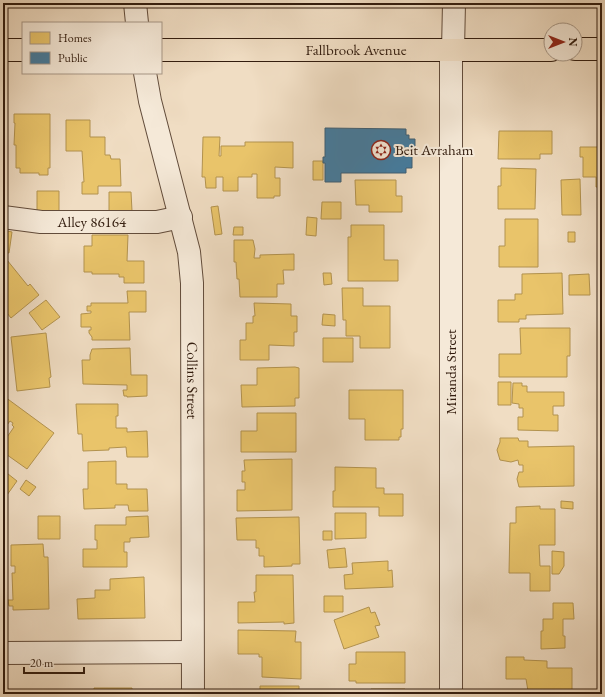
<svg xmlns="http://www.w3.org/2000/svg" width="605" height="697" viewBox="0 0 605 697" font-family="'EB Garamond',serif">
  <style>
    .homes { fill: #e9c46a; stroke: #b2924e }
    .public { fill: #457b9d; stroke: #3f5e72 }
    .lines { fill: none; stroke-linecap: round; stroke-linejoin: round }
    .minor-casing { stroke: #624c3b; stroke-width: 24 }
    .major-casing { stroke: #321c0e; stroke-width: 24 }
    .minor { stroke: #f5e9d8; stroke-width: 22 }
    .major { stroke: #f0ddc3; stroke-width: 22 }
    .labels { text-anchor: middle; stroke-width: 4; stroke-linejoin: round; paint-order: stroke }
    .street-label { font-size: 15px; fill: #321c0e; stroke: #f5e9d8 }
    .poi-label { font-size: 15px; fill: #321c0e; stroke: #f5e9d8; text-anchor: start }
  </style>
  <rect width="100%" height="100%" fill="#f0ddc3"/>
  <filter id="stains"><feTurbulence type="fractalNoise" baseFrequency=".005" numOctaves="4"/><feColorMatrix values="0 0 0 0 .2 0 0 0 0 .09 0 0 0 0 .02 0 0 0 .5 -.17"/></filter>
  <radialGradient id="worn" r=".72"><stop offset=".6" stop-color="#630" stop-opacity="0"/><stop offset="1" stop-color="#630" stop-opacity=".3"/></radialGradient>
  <path class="homes" d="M14 114H50V168H48V175H39V173H20V168H16V145H14L15 123H14Z
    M66 120H90V137H105V155H110L111 159H120L121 186H98V194H82V182H84L82 151H66Z
    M499 131H552V154H540V159H498Z
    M203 137H220L219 156H221V146H245V142H293V168L275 167V178H280V196H274V198H257V174H252V177H238V191H223V177H216V188H206L205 177H202Z
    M580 147H602V187H596V177H583V157H580Z
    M313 161H323V180H313Z
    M501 168 536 169 535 209H498V186H501Z
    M580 179 581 215H562L561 180Z
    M355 180H396V196H402V212H369V205H356Z
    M37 191H59V214H37Z
    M109 192H131L132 211H109Z
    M322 202H341V219H321Z
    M218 206 222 234 215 235 211 207Z
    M307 217 317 218 316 236 306 235Z
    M505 219H538V267H499V246H505Z
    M351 225H384V260H398V281H348V237H351Z
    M234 227H243V235H233Z
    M3 230 12 232 9 253 3 252Z
    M568 232H575V242H568Z
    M92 235H128L127 261H144V283H124V277H119V274H92V272H84V246H92Z
    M234 240H253L255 249 254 258H260V255L294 254V270H283L284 284H277V297H240L239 279H237L236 262H234Z
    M7 260 28 286 30 284 39 295 11 318 3 308V263Z
    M323 273H331L332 284 324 285Z
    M562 273 563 314 526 315V319H519V322H498V300H515V294H522V274Z
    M589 274 590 295H569V275Z
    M342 288H363V306H390V348H360V336H346V320H343Z
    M127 291H146V312H129L130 340H92V337L89 333V330H91V327H81V314L91 313V311H87V306H91V303H128Z
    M46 300 60 317 42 330 29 313Z
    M254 303 291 304V316H297V332H294V346L269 345V360H240V340H246V323H253V316H255Z
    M323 314 335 315V326L322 325Z
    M520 328H570V356H567V377H499V354H521Z
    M46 333 51 377 49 378 50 387 17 391 11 337Z
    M323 338H353V362H323Z
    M130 348 131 375H147V396L127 397V396H124L123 390H127V385L83 384 82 360H90V355L92 349Z
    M295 367 299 368V398H295V406L242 407 241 385H257V368Z
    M498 382H511V405H498Z
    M513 383H522V386H527V392H564V406H553V415H558V431L518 430V417H523V408H519V404L512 403Z
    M349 390H403V429H401V437H399V440H365V419H349Z
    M5 397 54 433 27 469 3 452V443L14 427 12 425 13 423 10 421 7 425 3 422V399Z
    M76 404H118V416H116V428H127V432L147 431 148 457H127L126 447 109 448V450L83 451 82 434H78Z
    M257 413H296V452H241V431H257Z
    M500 438H518L519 441H528V447L574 446V486L519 487 517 479 519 472H523V465H519L518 460 511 462 500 460 497 450 500 442Z
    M292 459V510L237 511V490H245V482H242V471H245L244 460Z
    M116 461V484H127V489H147L148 511H129L128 505H115V508L84 509 83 489H88V462Z
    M335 467 376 468V488H384V494H403V516H379V507H333V491H335Z
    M3 470 17 481 7 495 5 493 3 495Z
    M26 480 36 487 29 496 20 489Z
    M561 501 573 502V509L561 508Z
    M540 506V509H555V545H539L540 566H550V591H530V573H509L510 523H516V507Z
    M335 513H366V538L335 539Z
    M38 516H60V539H38Z
    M148 516 149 537 130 538V542H124V552H127V567H83V549H97V540H95V525H126V517Z
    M299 517 300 564H292V566L264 567V556H259V548H256V540H237L236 518Z
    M323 531H332V540H323Z
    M3 532H6V553H3Z
    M43 544 44 557H48L49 609 13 610V606H9L8 600H13L12 573H15V566H11V545Z
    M345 548 347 567 329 568 327 550Z
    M552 551 564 552V566L559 574H552Z
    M388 561V571L392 570 393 587 345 589 344 575 353 574 352 563Z
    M256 575H293L294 623 284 624V622L238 623V602H255L254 592H256Z
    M144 577 145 618 78 619 77 599 95 598V590H110V579Z
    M324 596H343V612H324Z
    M553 603H573L574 619H563V636H565V648L541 649V631H543V619H553Z
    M369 607 371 613 375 612 380 625 375 626 379 637 344 649 334 620Z
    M238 630 296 631 295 642H301V679L262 677V657H259V654H238Z
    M356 652H405V683H356V681H349V664H356Z
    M506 657H524V660L547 661V668H572V691H556V694H529V691H528L526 679H506Z
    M260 686H299V694H260Z
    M94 688H132V694H94Z
    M371 689H405V694H371Z"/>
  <path class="public" d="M325 128 406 129V135H409V139H415V147H412V168H406V173H341V182H325V163H323V157H325Z"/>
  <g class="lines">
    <g class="minor-casing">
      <g id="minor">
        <path d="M135 3 137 23"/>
        <path d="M451 50V694"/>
        <path d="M453 50 454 3"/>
        <path id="s1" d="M145 73 150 101 189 252 192 283 193 694"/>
        <path id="s2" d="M3 217 41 222H157L181 217"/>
        <path d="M3 653 192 652"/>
      </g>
    </g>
    <g class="major-casing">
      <g id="major">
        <path d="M575 49H602"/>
        <path d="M3 50H23"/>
        <path id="s3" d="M161 50H551"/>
      </g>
    </g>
    <use href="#minor" class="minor"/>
    <use href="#major" class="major"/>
  </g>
  <defs>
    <g id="synagogue-ring" transform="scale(1)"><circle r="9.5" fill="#f5e9d8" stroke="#8f2418" stroke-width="1.5"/><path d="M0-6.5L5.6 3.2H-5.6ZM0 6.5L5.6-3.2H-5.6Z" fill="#8f2418"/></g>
  </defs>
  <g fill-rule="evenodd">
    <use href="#synagogue-ring" x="381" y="150"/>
  </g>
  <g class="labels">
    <g class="street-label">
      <text dy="5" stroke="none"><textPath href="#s3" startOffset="195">Fallbrook Avenue</textPath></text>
      <text dy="5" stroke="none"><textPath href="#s2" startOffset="89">Alley 86164</textPath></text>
      <text transform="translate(451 372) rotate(-90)" y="5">Miranda Street</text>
      <text dy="5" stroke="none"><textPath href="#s1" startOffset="313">Collins Street</textPath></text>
    </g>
    <g class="poi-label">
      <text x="395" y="155">Beit Avraham</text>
    </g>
  </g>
  <rect width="605" height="697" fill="none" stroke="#f0ddc3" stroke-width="16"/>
  <rect x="4" y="4" width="597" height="689" fill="none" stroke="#321c0e" stroke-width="2"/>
  <rect x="8" y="8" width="589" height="681" fill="none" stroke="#321c0e"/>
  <rect x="22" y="22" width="140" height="52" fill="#f5e9d8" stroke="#a79787"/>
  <rect x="30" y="32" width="20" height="12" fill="#e9c46a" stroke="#a79787"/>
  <text x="58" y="42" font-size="12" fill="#321c0e">Homes</text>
  <rect x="30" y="52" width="20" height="12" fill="#457b9d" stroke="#a79787"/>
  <text x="58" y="62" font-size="12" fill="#321c0e">Public</text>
  <g transform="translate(563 42) rotate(90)"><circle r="19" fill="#f5e9d8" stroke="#a79787"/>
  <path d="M0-3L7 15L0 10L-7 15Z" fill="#8f2418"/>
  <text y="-6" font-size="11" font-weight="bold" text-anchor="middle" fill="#321c0e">N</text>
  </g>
  <path d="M24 667v6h60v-6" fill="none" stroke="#321c0e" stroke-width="2"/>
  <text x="30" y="667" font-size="12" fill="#321c0e" stroke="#f5e9d8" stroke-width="3" paint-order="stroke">20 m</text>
  <rect width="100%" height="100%" filter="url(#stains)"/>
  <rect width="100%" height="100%" fill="url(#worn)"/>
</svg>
